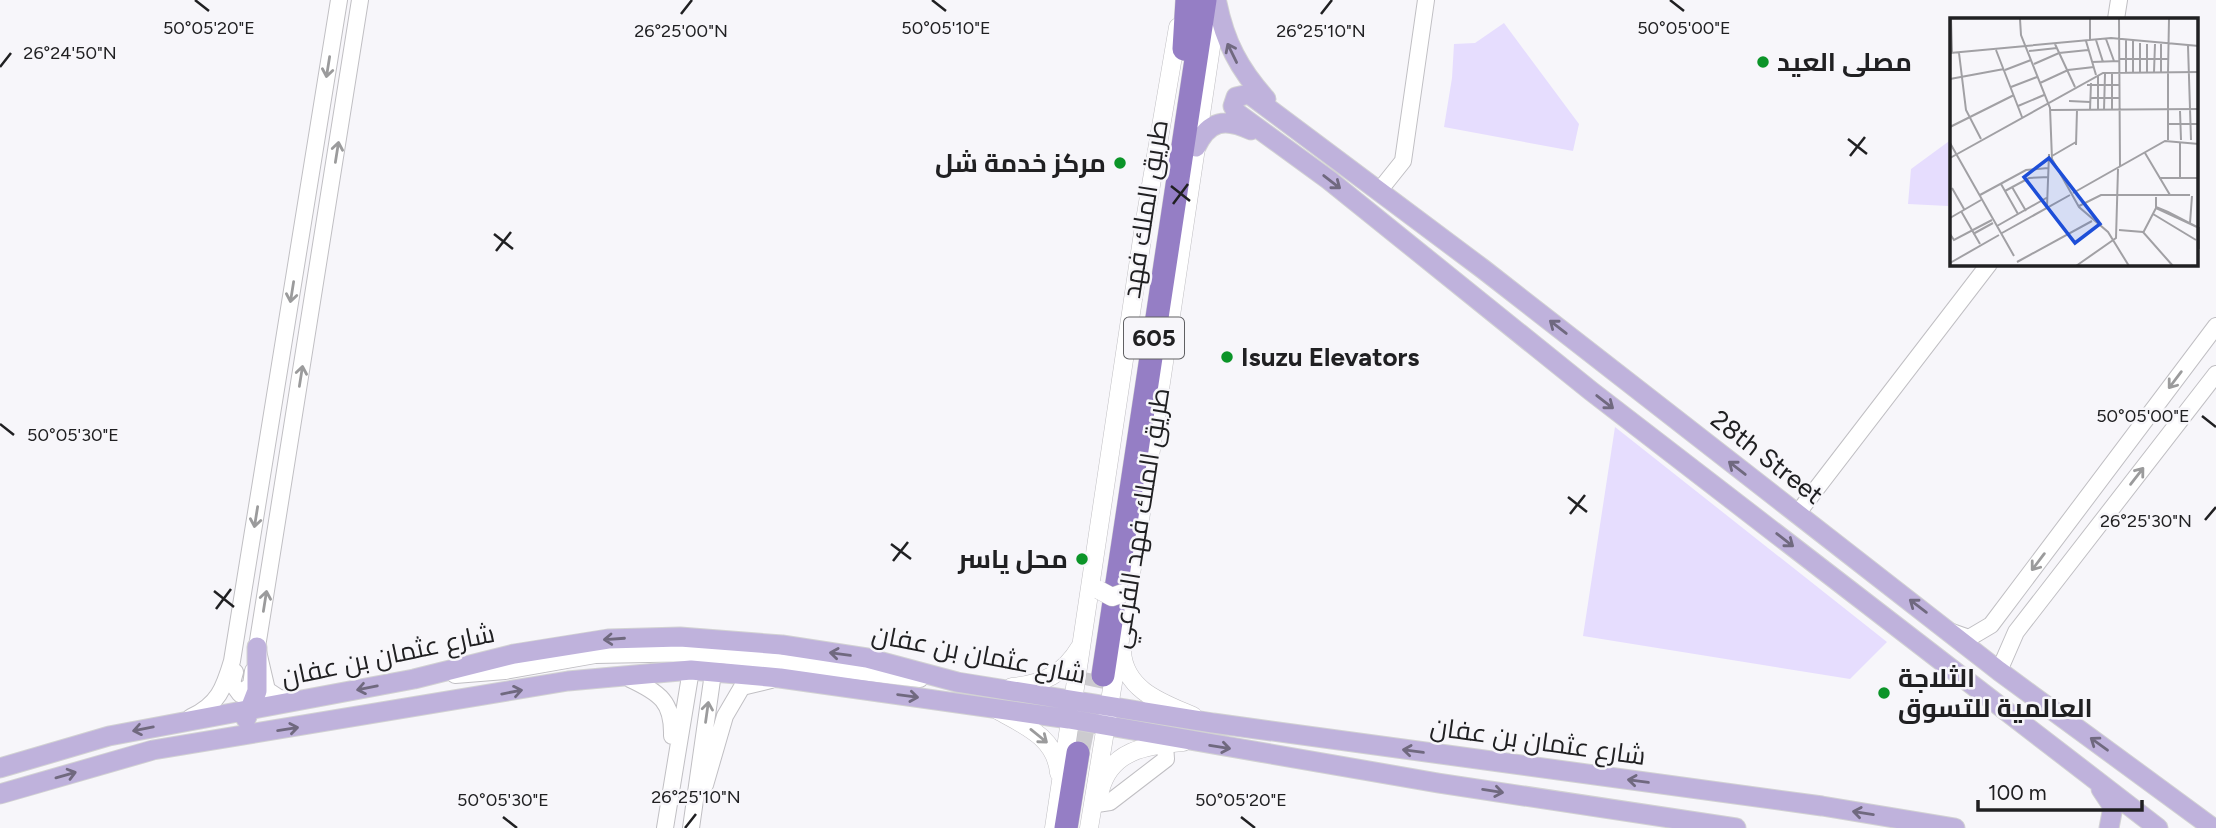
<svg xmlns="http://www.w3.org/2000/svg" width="2216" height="828" viewBox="0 0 2216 828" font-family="Figtree,Cairo,sans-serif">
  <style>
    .green { fill: #e6ddfe }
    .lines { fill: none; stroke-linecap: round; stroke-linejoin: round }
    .motorway-tunnel { stroke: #cccbcf; stroke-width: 23; stroke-dasharray: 23 11; stroke-linecap: butt }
    .tertiary-casing { stroke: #c0bfc3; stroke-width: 18 }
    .secondary-casing { stroke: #c0bfc3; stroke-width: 19 }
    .primary-casing { stroke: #d2d2d3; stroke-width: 21 }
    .motorway-casing { stroke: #d2d2d3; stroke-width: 24 }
    .tertiary { stroke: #fff; stroke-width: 16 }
    .secondary { stroke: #fff; stroke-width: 18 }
    .primary { stroke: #bfb2dc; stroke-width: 19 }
    .motorway { stroke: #957ec5; stroke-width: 23 }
    .secondary-bridge-casing { stroke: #c0bfc3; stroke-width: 19; stroke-linecap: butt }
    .secondary-bridge { stroke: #fff; stroke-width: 18 }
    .oneway { stroke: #70697f }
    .oneway2 { stroke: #9b9b9c }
    .ticks { fill: none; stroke: #202022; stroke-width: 2.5 }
    .poi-dot { fill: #0b9428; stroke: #f7f6fa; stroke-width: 2.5 }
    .labels { text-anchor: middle; stroke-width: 5; stroke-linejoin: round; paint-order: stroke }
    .shield { fill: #f7f6fa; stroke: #606063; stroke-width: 2 }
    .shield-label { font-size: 24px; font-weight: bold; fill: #202022 }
    .poi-label { font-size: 26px; font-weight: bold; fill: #202022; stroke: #f7f6fa; text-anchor: start }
    .street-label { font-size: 26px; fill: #202022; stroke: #f7f6fa }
    .inset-road { fill: none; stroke: #a1a0a4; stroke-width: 2 }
    .view { fill: #1d4ed8; fill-opacity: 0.15; stroke: #1d4ed8; stroke-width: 3.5 }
    .inset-edge { fill: none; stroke: #202022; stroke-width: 3.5 }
    .ticks-label { font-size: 18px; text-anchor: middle; fill: #202022; stroke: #f7f6fa; stroke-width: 5; stroke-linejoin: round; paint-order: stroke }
  </style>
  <rect width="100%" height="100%" fill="#f7f6fa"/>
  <path class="green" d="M1504 23 1579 124 1573 151 1444 127 1452 78 1454 44 1475 43Z
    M1952 139 1948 206 1908 204 1911 169Z
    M1615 427 1887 642 1850 679 1583 636Z"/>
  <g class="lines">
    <path class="motorway-tunnel" d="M1078 753 1094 674"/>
    <g class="tertiary-casing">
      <path id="tertiary" d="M2116 19 2119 0
        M1379 191 1403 161 1426 0
        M1797 514 1989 264
        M1952 632 1969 638 1991 625 2216 326
        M1999 671 2016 632 2216 374
        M235 672 232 683 240 694 251 685 253 671
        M455 675 505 671 595 655 702 653 713 673 691 828
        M630 679C660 693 673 702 672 736
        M296 699 279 698 267 690 257 647 360 0
        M191 717C218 705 224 688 232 661L339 0
        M705 785 725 716 742 687 771 680
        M1097 804 1110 802 1166 759 1165 744
        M665 828 691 670 702 653 920 679"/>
    </g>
    <g class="secondary-casing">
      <path id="secondary" d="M1122 652C1125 691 1163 703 1193 716
        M1012 687C1043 684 1064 674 1080 647
        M999 711C1026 726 1056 738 1059 773
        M1100 791C1110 750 1147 745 1183 742
        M1054 828 1144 226 1178 27
        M1089 828 1146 483 1217 7"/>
    </g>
    <g class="primary-casing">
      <path id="primary" d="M1217 3C1225 42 1239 69 1266 99
        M1196 147C1209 120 1225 118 1251 130
        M246 719 257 691V647
        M0 768 109 736 414 679 514 654 608 639 680 637 782 645 867 658 957 682 1213 723 1822 806 1955 828
        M2101 789 2113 807 2109 828
        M0 794 153 750 568 681 691 670 780 678 1069 719 1438 783 1736 828
        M2158 828 1591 391 1329 180 1237 113 1233 106 1236 97 1249 94 1483 269 1999 671 2213 828"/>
    </g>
    <g class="motorway-casing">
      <path id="motorway" d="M1184 49 1187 0
        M1103 675 1205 0
        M1066 828 1078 753"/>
    </g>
    <use href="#tertiary" class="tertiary"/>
    <use href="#secondary" class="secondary"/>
    <use href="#primary" class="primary"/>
    <use href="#motorway" class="motorway"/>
    <g class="secondary-bridge-casing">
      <path id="secondary-bridge" d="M1099 590 1112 597 1123 593"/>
    </g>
    <use href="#secondary-bridge" class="secondary-bridge"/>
  </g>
  <defs><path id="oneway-shaft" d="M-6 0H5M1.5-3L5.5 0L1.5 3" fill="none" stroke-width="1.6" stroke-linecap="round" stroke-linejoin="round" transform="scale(1.75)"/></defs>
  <g class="oneway">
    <use href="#oneway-shaft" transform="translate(1232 53) rotate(-116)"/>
    <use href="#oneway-shaft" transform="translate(1332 182) rotate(38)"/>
    <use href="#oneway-shaft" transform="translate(1558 327) rotate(-142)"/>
    <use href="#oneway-shaft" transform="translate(1605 402) rotate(38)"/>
    <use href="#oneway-shaft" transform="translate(1737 468) rotate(-142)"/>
    <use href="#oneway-shaft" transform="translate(1785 540) rotate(38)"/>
    <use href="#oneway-shaft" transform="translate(1918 606) rotate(-143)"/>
    <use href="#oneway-shaft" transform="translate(614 639) rotate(176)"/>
    <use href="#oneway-shaft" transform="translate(840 654) rotate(-172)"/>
    <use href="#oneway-shaft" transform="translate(367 688) rotate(169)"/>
    <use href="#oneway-shaft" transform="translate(512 692) rotate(-11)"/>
    <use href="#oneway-shaft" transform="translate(908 696) rotate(8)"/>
    <use href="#oneway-shaft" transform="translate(143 729) rotate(169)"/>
    <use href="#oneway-shaft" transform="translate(288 729) rotate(-9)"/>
    <use href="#oneway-shaft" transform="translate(2099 744) rotate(-144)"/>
    <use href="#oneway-shaft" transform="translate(1220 747) rotate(9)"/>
    <use href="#oneway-shaft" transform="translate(1413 751) rotate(-172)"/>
    <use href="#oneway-shaft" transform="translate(66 775) rotate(-16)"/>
    <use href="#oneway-shaft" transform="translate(1638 781) rotate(-172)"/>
    <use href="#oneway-shaft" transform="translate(1493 791) rotate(9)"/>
    <use href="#oneway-shaft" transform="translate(1863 813) rotate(-171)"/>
  </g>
  <g class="oneway2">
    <use href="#oneway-shaft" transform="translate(328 67) rotate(99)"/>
    <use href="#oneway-shaft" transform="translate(337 152) rotate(-81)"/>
    <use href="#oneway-shaft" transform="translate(292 292) rotate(99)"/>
    <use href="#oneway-shaft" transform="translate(301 376) rotate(-81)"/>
    <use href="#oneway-shaft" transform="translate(2175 380) rotate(127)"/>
    <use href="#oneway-shaft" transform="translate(2137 476) rotate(-52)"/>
    <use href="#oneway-shaft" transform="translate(256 517) rotate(99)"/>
    <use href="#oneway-shaft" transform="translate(2038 562) rotate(127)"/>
    <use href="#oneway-shaft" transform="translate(265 601) rotate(-81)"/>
    <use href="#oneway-shaft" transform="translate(707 712) rotate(-82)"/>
    <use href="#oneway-shaft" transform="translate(1039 736) rotate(39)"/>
  </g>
  <path class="ticks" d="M195 0 209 11M932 0 946 11M1670 0 1684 11M681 14 692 0M1321 14 1332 0M0 67 11 53M1848 139 1867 154M1850 156 1865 137M1171 186 1190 201M1173 204 1188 184M494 234 513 249M496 251 511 232M2202 416 2216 427M0 424 14 435M1568 497 1587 512M1570 514 1585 495M2205 520 2216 507M891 544 911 559M893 561 908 542M214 591 234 607M216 609 231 589M503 817 517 828M1241 817 1255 828M685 828 696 814"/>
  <g class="poi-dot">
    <circle cx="1763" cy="62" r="7"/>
    <circle cx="1120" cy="163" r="7"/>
    <circle cx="1227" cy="357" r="7"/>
    <circle cx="1082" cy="559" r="7"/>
    <circle cx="1884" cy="693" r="7"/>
  </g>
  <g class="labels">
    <rect class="shield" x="1124" y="317.5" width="60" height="41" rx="5"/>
    <g class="shield-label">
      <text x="1154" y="346">605</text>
    </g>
    <g class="poi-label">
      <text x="1777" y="71">مصلى العيد</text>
      <text x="1106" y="172" text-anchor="end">مركز خدمة شل</text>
      <text x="1241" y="366">Isuzu Elevators</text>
      <text x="1068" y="568" text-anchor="end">محل ياسر</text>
      <text x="1898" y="687">الثلاجة<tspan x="1898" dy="30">العالمية للتسوق</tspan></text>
    </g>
    <g class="street-label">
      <text transform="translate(1145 209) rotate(-81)" y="9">طريق الملك فهد</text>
      <text transform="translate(1767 457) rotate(38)" y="9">28th Street</text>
      <text transform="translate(1140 518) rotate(-81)" y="9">طريق الملك فهد الفرعي</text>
      <text transform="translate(979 654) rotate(11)" y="9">شارع عثمان بن عفان</text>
      <text transform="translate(388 655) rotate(-12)" y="9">شارع عثمان بن عفان</text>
      <text transform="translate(1538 741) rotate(8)" y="9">شارع عثمان بن عفان</text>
    </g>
  </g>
  <g transform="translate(1950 18)">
    <rect width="248" height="248" fill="#f7f6fa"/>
    <path class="inset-road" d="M1 1 2 35M70 1 71 17 100 90 102 141 129 189 158 214 179 248M140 1V23M169 1 170 148M156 21 164 43M146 22 153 44M176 22V54M136 23 146 57M183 23V54M190 25V54M105 26 125 69M197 26V54M211 26V54M238 28 241 122M46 32 72 99M79 33 107 30M0 35 161 20 249 28M9 35 16 92 31 121M169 41H218M142 44 169 43M84 46 109 35 138 32M55 52 81 42M204 54 205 26M218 54 219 1M218 55V122M0 61 54 51M90 65 118 52 144 49M137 67H169M61 69 87 59M140 80H169M119 83 140 84M68 88 94 77M101 92 249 91M140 92 141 65M148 92V58M154 92 155 56M162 92V56M230 93 231 122M218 106H249M0 109 64 77M0 125 64 238M126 127 127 92M195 135 220 177M102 138 126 124M0 140 153 55 249 54M209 160H249M230 160V124M51 166 68 196M62 169 76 193M2 170 14 191M55 173 79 160 99 159M123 175 215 123 249 126M30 177 76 152 98 150M129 188 151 177H240M97 189 99 136M206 189 218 194 247 209 206 190M11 193 30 226M203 196 246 222M0 200 31 182M240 205 242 178M47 208 98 179M249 209V231M169 212 193 214 223 248M52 215 120 177M193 215 206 190V179M0 216 4 222 42 202M23 216 43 205M67 244 142 203M0 245 49 217M126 248 166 220 168 151"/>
    <path class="view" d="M99 140 150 206 125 225 74 159Z"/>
    <rect width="248" height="248" class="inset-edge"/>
  </g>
  <g class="ticks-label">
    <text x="209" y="34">50°05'20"E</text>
    <text x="946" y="34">50°05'10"E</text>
    <text x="1684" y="34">50°05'00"E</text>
    <text x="681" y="37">26°25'00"N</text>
    <text x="1321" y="37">26°25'10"N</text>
    <text x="70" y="59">26°24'50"N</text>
    <text x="2143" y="422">50°05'00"E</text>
    <text x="73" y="441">50°05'30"E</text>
    <text x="2146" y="527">26°25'30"N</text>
    <text x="696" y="803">26°25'10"N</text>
    <text x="503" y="806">50°05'30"E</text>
    <text x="1241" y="806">50°05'20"E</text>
  </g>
  <path d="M1978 800v10h164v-10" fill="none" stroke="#202022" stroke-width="3.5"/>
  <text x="1988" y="800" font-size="21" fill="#202022" stroke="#f7f6fa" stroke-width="5" paint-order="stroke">100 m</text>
</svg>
